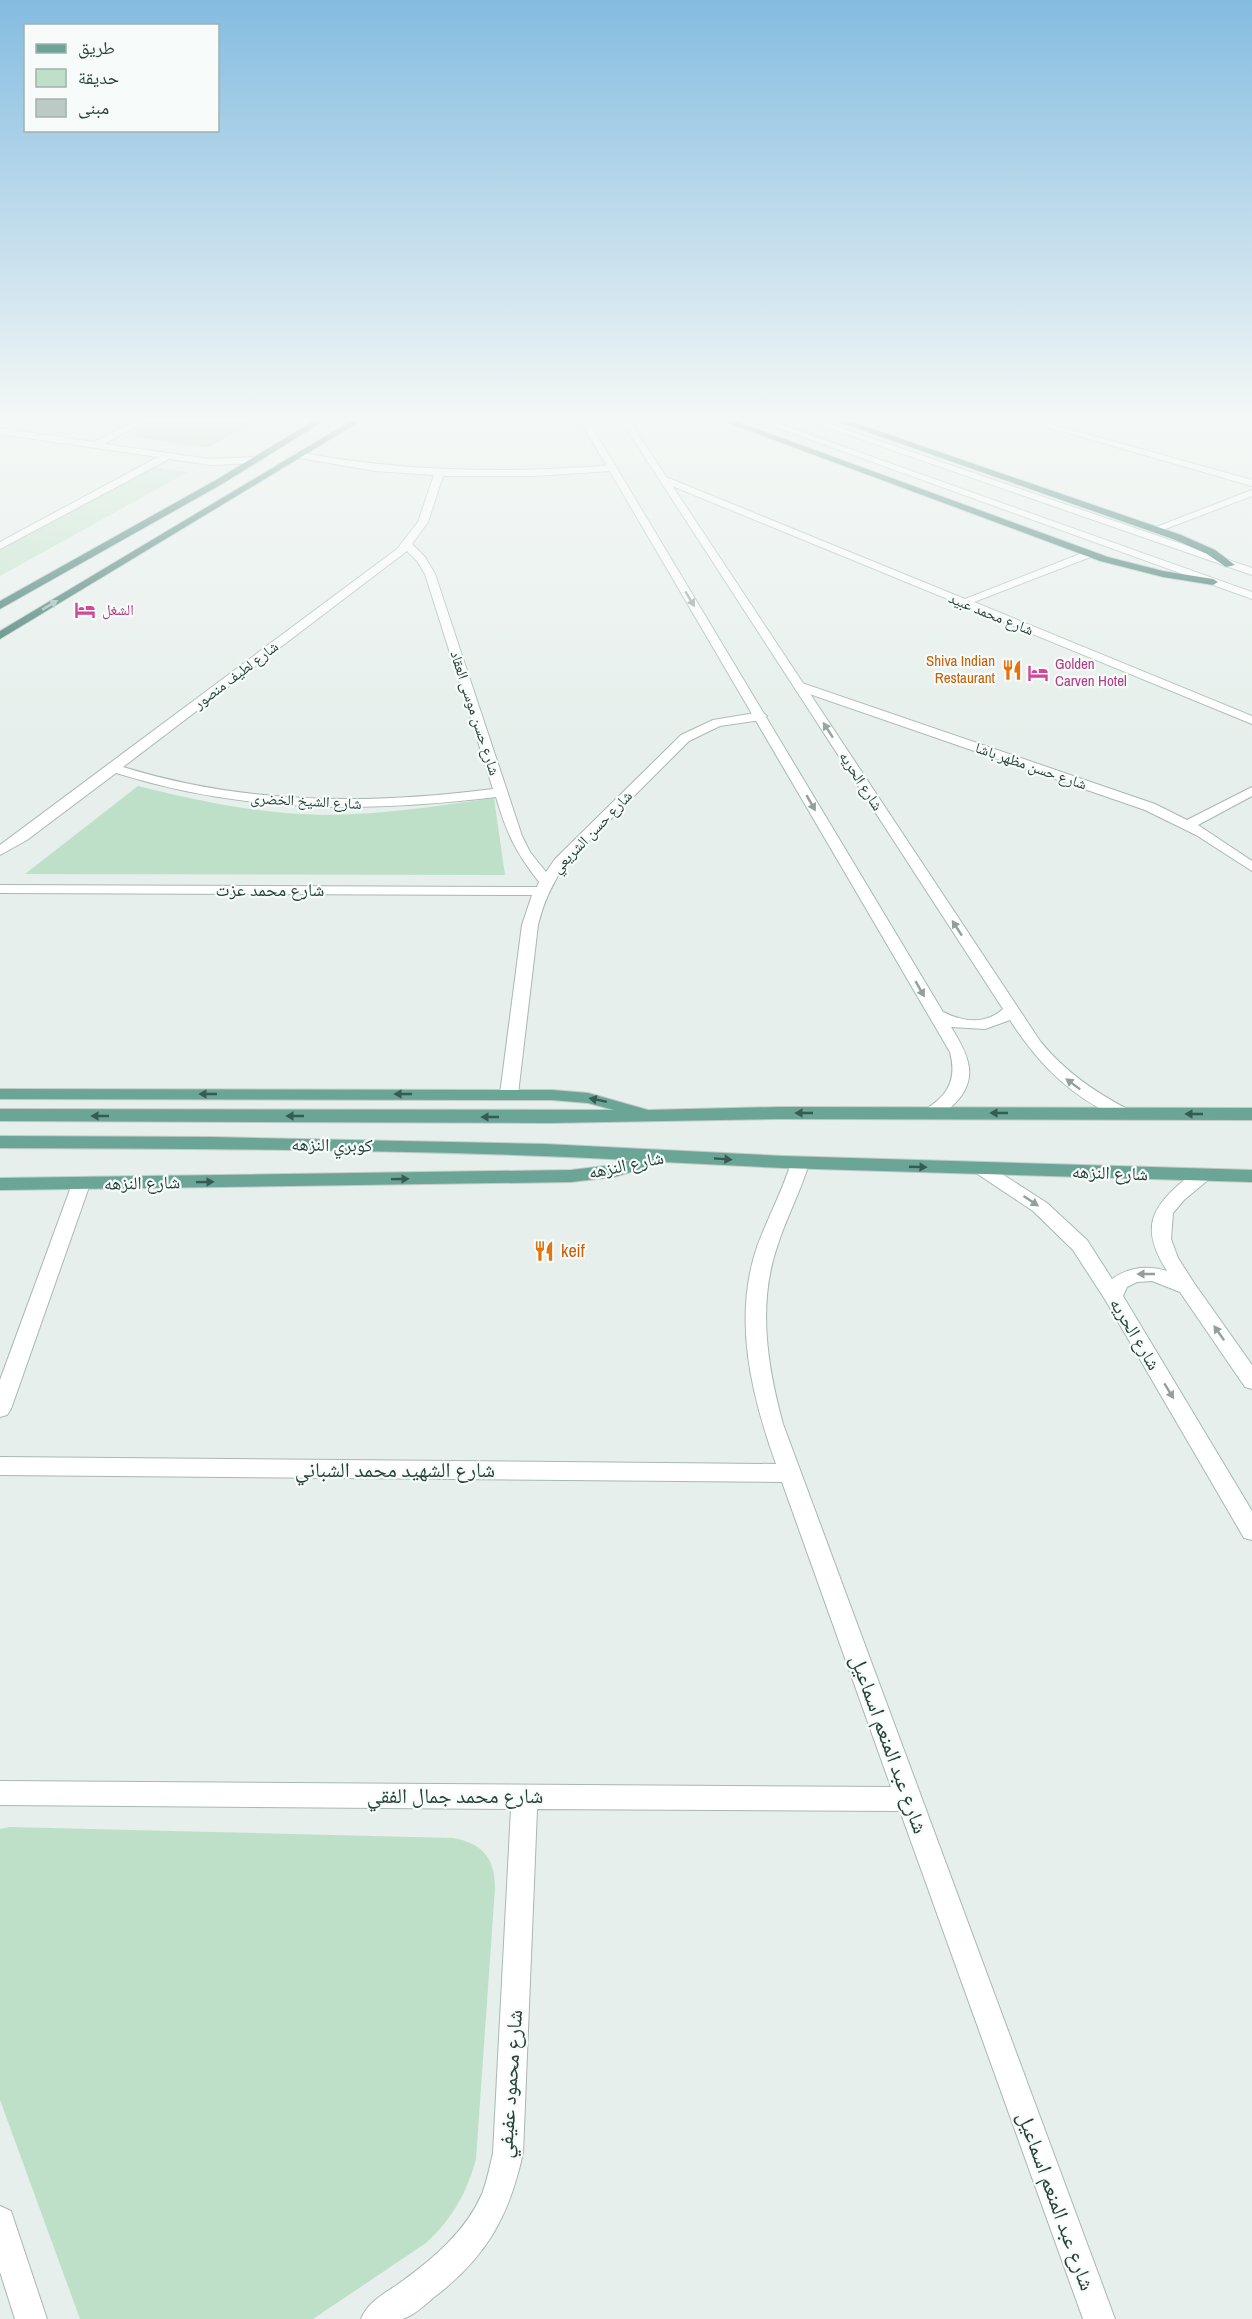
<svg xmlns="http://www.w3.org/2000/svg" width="1252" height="2319" viewBox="0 0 1252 2319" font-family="'Archivo Narrow','Noto Naskh Arabic',sans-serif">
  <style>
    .green { fill: #bfe0c8 }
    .building { fill: #bbcac4 }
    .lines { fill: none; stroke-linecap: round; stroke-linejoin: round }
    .street-casing { stroke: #a8b8b2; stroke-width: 2 }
    .secondary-casing { stroke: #a4bbb3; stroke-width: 2 }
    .primary-casing { stroke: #c2cac8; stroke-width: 2 }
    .highway-casing { stroke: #c2cac8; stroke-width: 2 }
    .street { fill: #fff; fill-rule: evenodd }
    .secondary { fill: #fff; fill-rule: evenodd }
    .primary { fill: #6aa596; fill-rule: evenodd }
    .highway { fill: #2f6f62; fill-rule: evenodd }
    .oneway { fill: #92a09c }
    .oneway2 { fill: #93b5ae }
    .oneway3 { fill: #365b51 }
    .labels { text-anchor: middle; stroke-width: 4.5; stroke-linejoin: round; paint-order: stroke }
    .far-hotel-label { font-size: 15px; fill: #b23c85; stroke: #f7fbf9; text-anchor: start }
    .far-street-label { font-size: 15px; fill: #24423a; stroke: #f7fbf9 }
    .far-food-label { font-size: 15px; fill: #c56008; stroke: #f7fbf9; text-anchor: end }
    .street-label { font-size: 18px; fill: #24423a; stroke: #f7fbf9 }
    .food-label { font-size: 18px; fill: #c56008; stroke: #f7fbf9; text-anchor: start }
    .near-street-label { font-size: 21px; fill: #24423a; stroke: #f7fbf9 }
  </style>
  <rect width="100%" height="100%" fill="#e6efeb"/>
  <path class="green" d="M152 467 188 472 0 576V550Z
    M138 786C198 801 260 814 322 815 380 815 437 806 494 798L505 875 25 874Z
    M9 1827 453 1838C482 1843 495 1858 495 1888L476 2159C467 2193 452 2219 426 2243L313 2319H80L0 2100V1829Z"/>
  <path class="building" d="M146 422H254L207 448 136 437V429Z"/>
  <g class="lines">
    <g class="street-casing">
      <path id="street" d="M133 422H144L104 444 210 459 257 457 262 460 257 463 210 465 169 459 0 549V542L158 457 0 434V428L93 442Z
        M1030 422H1044L1252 480V486Z
        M297 452C402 472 506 474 612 465L617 468 612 471 533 476H443L428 522 412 544 425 557 435 574 522 836 530 852 546 872 555 859 681 735 713 720 761 712 767 716 761 720 720 726 689 741 565 865C552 884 543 903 538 925L518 1094 515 1098H503L500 1094 522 925 532 895 0 893V885L537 887 539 882C515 851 507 834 496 797 362 813 245 813 116 773L27 840 0 855V845L397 549 418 522 434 475 375 471 294 457 292 455ZM407 551 417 561 425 574 493 789C366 805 247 805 123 767Z
        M660 477H666L965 599 1085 552H1093V556L974 602 1252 716V724L660 481Z
        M1252 490V496L1160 531 1151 529Z
        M799 682 1155 804 1187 820 1252 787V796L1198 825 1252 861V871L1196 835 1145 810 795 689V683Z
        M800 1157 806 1159 809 1163C801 1191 787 1216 778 1244 757 1303 767 1365 783 1424L1115 2319H1083L900 1811 537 1809 523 2153C509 2217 486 2258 433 2298 425 2305 412 2317 402 2319 389 2319 374 2319 361 2319 368 2301 386 2293 401 2282 433 2259 466 2231 482 2194 487 2181 490 2166 493 2153L511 1809 0 1805V1781L891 1787 782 1482 0 1475V1457L776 1464C751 1394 732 1317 758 1244 769 1216 782 1191 791 1163L794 1159Z
        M81 1178 87 1180 90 1184 11 1409 7 1415 0 1417V1380L72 1184 75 1180Z
        M0 2206 11 2211 47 2319H15L0 2272Z"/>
    </g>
    <g class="secondary-casing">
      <path id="secondary" d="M581 422H589L943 1012C963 1022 985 1025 1003 1009L622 422H630L1040 1041C1065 1072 1095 1092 1129 1110L1132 1114 1129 1118C1118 1121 1109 1114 1099 1108 1060 1086 1034 1057 1010 1020L985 1029 951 1027C969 1056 981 1080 951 1107 943 1114 936 1120 926 1117L923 1113C927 1107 933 1105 938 1100 953 1087 955 1071 950 1052Z
        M762 422H774L1252 592V599Z
        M811 422H824L1252 568V575Z
        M982 1163 988 1165 1047 1203 1087 1240 1112 1279C1129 1267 1147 1265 1167 1271 1142 1231 1148 1210 1183 1181 1192 1175 1197 1169 1208 1172L1211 1176 1208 1180 1184 1200 1173 1213 1171 1239 1178 1258 1194 1283 1252 1365V1389L1245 1387 1180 1292 1152 1281 1137 1282 1127 1287 1123 1296 1252 1511V1540L1244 1538 1106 1301 1073 1250 1033 1211 976 1173 973 1169 976 1165Z"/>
    </g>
    <g class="primary-casing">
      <path id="primary" d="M0 1089 552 1090 588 1093 648 1110 779 1107 1252 1108V1120L779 1119 548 1123 0 1121V1109L614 1110 588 1103 552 1100 0 1099Z
        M0 1136 211 1137 545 1144 783 1156 1252 1170V1182L783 1168 664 1162 614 1177 571 1182 0 1190V1178L571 1170 613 1165 630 1160C420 1149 210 1149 0 1148Z"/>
    </g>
    <g class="highway-casing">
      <path id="highway" d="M312 422H322L222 484 0 609V601L216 480Z
        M349 422H359L0 639V631Z
        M726 422H738L1108 557 1163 571 1213 579 1218 582 1213 585 1163 577 1100 561Z
        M839 422H852L1181 535 1215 550 1235 565 1226 567 1207 554 1173 539Z"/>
    </g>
    <use href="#street" class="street"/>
    <use href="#secondary" class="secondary"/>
    <use href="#primary" class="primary"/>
    <use href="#highway" class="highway"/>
  </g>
  <defs><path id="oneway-solid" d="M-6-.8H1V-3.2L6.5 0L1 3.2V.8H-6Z" transform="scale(1.5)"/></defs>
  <g class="oneway">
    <use href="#oneway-solid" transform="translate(690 599) rotate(59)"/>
    <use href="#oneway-solid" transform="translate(828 730) rotate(-123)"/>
    <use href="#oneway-solid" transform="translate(811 803) rotate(60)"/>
    <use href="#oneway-solid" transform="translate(957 928) rotate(-123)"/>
    <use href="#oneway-solid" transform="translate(920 989) rotate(60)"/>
    <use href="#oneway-solid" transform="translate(1073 1084) rotate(-143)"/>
    <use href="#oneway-solid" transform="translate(1031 1201) rotate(34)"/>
    <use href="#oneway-solid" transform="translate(1146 1274) rotate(180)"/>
    <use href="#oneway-solid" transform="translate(1219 1333) rotate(-125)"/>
    <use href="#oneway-solid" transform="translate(1169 1391) rotate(59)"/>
  </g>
  <use class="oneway2" href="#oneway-solid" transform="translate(50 605) rotate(-31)"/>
  <g class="oneway3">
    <use href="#oneway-solid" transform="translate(208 1094) rotate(-180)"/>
    <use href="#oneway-solid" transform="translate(403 1094) rotate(-180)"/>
    <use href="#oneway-solid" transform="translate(598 1100) rotate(-168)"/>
    <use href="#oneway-solid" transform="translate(804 1113) rotate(180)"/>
    <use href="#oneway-solid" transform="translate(999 1113) rotate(-180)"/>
    <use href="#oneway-solid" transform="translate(1194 1114) rotate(-180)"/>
    <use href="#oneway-solid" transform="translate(100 1116) rotate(-180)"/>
    <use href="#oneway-solid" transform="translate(295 1116) rotate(-180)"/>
    <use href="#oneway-solid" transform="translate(490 1117) rotate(-180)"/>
    <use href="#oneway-solid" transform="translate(723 1159) rotate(4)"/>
    <use href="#oneway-solid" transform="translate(918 1167) rotate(2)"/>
    <use href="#oneway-solid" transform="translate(400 1179) rotate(-1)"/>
    <use href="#oneway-solid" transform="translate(205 1182) rotate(-1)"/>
  </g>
  <linearGradient id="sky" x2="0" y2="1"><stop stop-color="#84bce0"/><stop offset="0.56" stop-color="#f4f8f6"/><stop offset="1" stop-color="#f4f8f6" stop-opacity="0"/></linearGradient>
  <rect width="1252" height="747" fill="url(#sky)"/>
  <defs>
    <g id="hotel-bare" transform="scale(1.62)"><path d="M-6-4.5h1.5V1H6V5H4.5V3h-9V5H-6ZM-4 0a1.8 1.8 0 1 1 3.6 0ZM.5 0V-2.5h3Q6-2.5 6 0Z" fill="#d1479c" stroke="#f7fbf9" stroke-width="2.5" paint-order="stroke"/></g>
    <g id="restaurant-bare" transform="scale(1.62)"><path d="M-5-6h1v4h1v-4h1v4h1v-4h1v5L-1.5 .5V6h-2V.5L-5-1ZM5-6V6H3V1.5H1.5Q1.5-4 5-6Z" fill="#e8710a" stroke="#f7fbf9" stroke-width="2.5" paint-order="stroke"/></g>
  </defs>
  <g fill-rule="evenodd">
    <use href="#hotel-bare" x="85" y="610"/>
    <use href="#restaurant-bare" x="1012" y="670"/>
    <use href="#hotel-bare" x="1038" y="673"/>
    <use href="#restaurant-bare" x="544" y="1251"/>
  </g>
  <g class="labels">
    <g class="far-hotel-label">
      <text x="102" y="615">الشغل</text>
      <text x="1055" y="669">Golden<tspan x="1055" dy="17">Carven Hotel</tspan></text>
    </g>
    <g class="far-street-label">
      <text transform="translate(991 614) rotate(22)" y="5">شارع محمد عبيد</text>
      <text transform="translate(236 675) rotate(-37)" y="5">شارع لطيف منصور</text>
      <text transform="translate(475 713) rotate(72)" y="5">شارع حسن موسى العقاد</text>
      <text transform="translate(1031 766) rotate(19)" y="5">شارع حسن مظهر باشا</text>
      <text transform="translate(861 781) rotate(57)" y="5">شارع الحريه</text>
      <text transform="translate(306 801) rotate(3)" y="5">شارع الشيخ الخضرى</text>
      <text transform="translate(592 832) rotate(-46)" y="5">شارع حسن الشريعي</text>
    </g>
    <g class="far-food-label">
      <text x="995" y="666">Shiva Indian<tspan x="995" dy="17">Restaurant</tspan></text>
    </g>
    <g class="street-label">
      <text x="270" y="896">شارع محمد عزت</text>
      <text transform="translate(332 1145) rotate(1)" y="6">كوبري النزهه</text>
      <text transform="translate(626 1165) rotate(-12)" y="6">شارع النزهه</text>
      <text transform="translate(1110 1173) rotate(2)" y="6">شارع النزهه</text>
      <text transform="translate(142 1183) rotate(-1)" y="6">شارع النزهه</text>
      <text transform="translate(1135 1334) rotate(59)" y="6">شارع الحريه</text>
    </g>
    <g class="food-label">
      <text x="561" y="1257">keif</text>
    </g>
    <g class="near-street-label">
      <text x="395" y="1477">شارع الشهيد محمد الشباني</text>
      <text transform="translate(889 1744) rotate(70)" y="7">شارع عبد المنعم اسماعيل</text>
      <text x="455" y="1803">شارع محمد جمال الفقي</text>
      <text transform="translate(510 2084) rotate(-86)" y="7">شارع محمود عفيفي</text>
      <text transform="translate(1056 2201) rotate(70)" y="7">شارع عبد المنعم اسماعيل</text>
    </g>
  </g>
  <rect x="24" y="24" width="195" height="108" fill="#f7fbf9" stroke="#a3b1ad" stroke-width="1.5"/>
  <rect x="36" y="44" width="30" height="9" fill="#6aa596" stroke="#a3b1ad" stroke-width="1.5"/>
  <text x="78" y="54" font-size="18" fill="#24423a">طريق</text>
  <rect x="36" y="69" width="30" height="18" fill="#bfe0c8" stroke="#a3b1ad" stroke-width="1.5"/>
  <text x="78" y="84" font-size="18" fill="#24423a">حديقة</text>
  <rect x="36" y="99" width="30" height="18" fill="#bbcac4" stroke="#a3b1ad" stroke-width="1.5"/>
  <text x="78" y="114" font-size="18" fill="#24423a">مبنى</text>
</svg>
